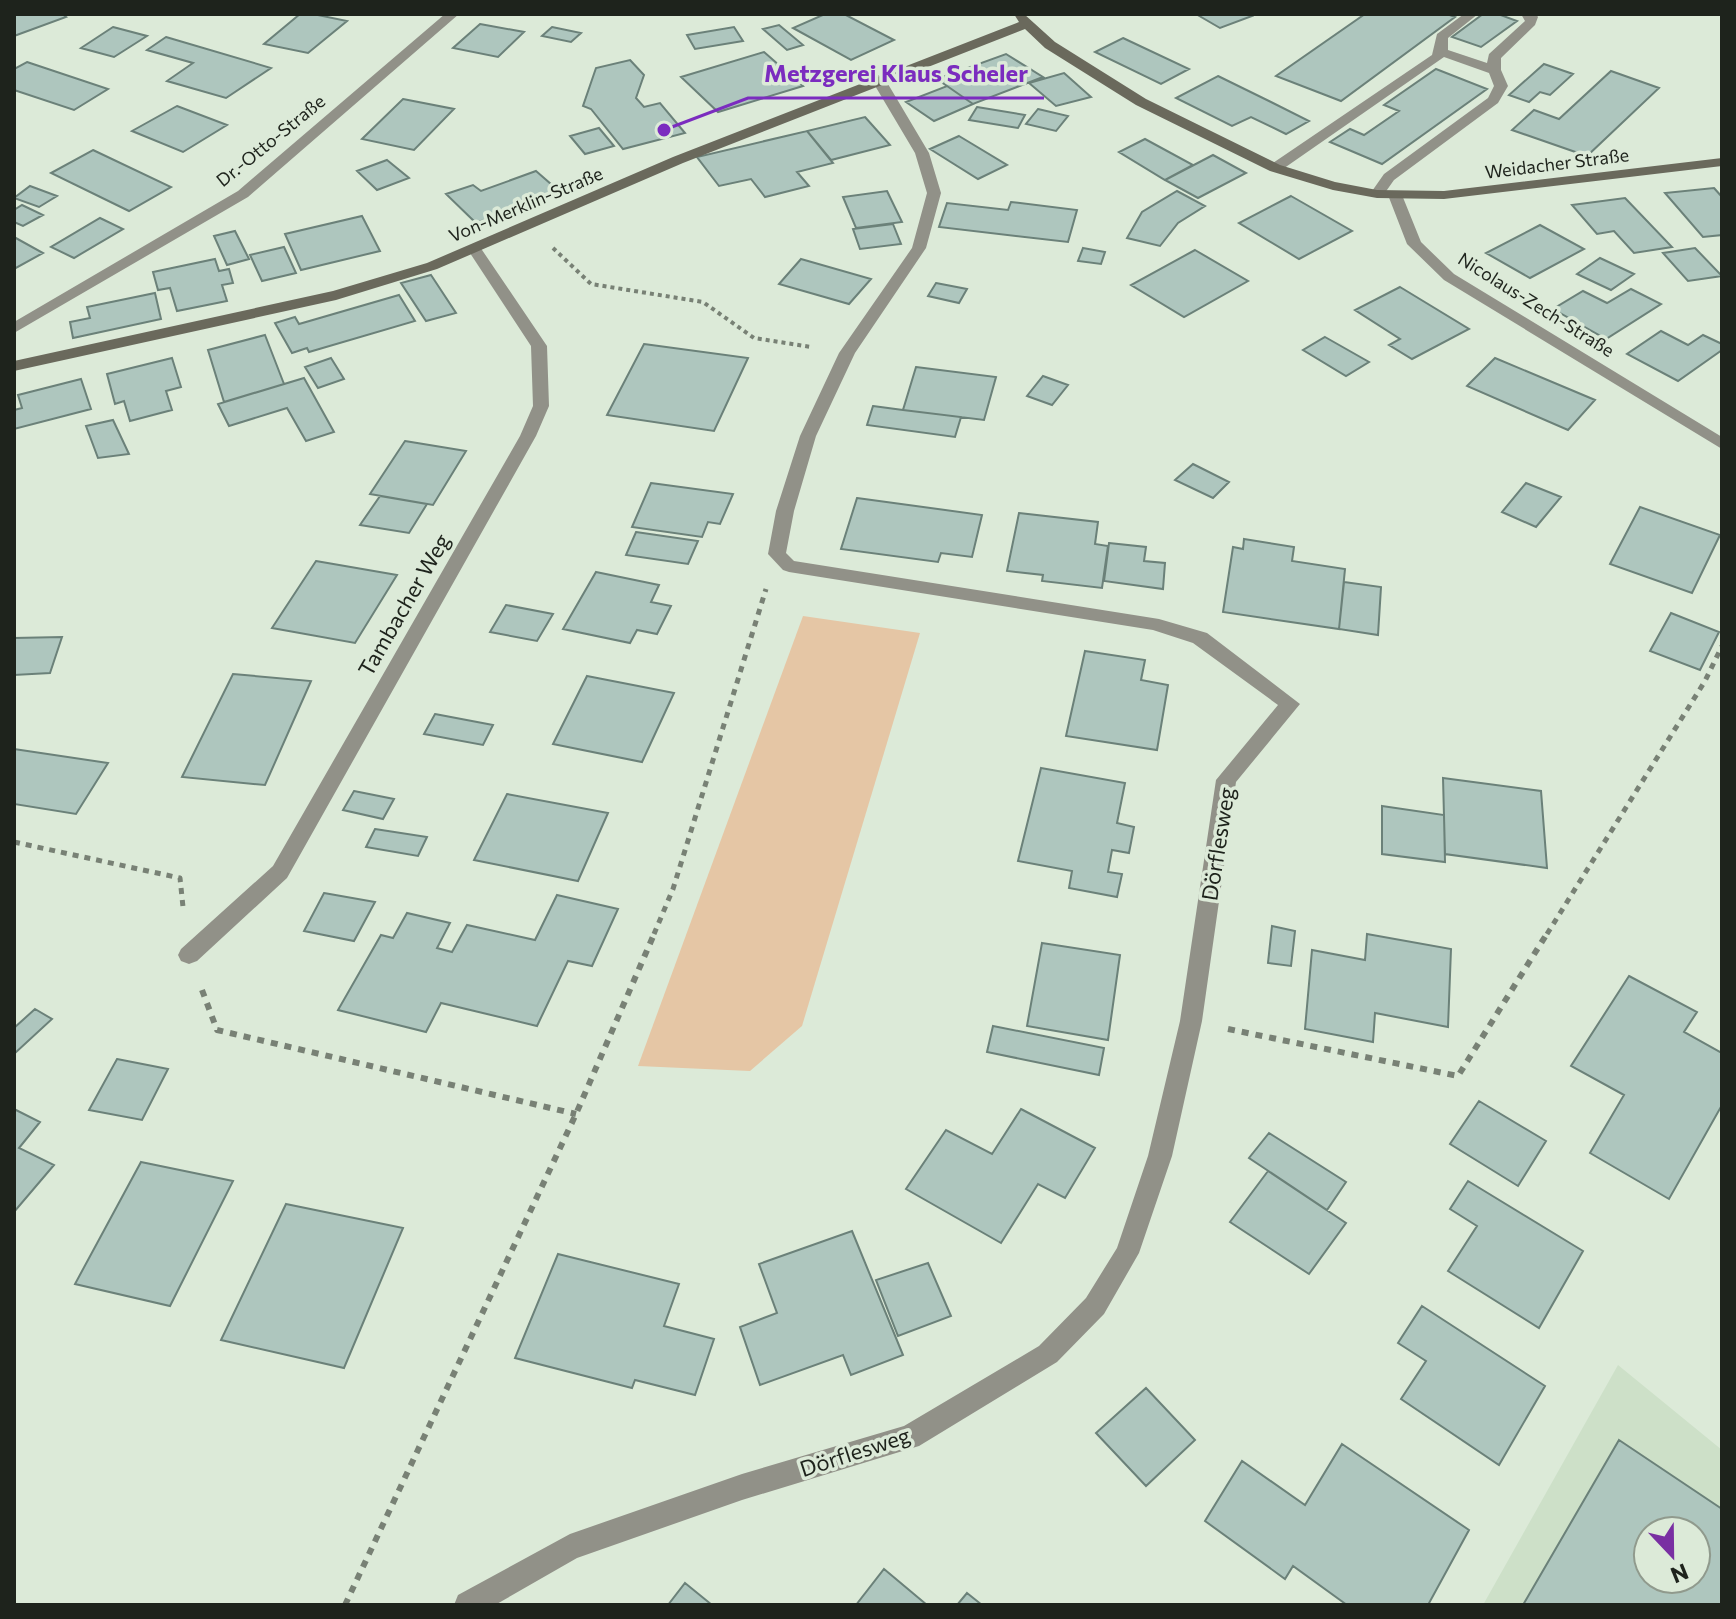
<svg xmlns="http://www.w3.org/2000/svg" width="1736" height="1619" viewBox="0 0 1736 1619" font-family="Commissioner,sans-serif">
  <style>
    .built { fill: #cde0c8; fill-rule: evenodd }
    .green { fill: #e5c6a5 }
    .building { fill: #aec6be; stroke: #6b8179; stroke-width: 2; fill-rule: evenodd }
    .lines { fill: none; stroke-linecap: round; stroke-linejoin: round }
    .path-far2 { stroke: #788175; stroke-width: 4; stroke-dasharray: 4 4; stroke-linecap: butt }
    .path-far1 { stroke: #788175; stroke-width: 5; stroke-dasharray: 6 6; stroke-linecap: butt }
    .path { stroke: #788175; stroke-width: 6; stroke-dasharray: 7 7; stroke-linecap: butt }
    .lane { fill: #919188; fill-rule: evenodd }
    .street { fill: #919188; fill-rule: evenodd }
    .secondary { fill: #6a695c; fill-rule: evenodd }
    .labels { text-anchor: middle; stroke-width: 7; stroke-linejoin: round; paint-order: stroke }
    .far-street-label { font-size: 18px; fill: #1e231c; stroke: #dcead8 }
    .street-label { font-size: 22px; fill: #1e231c; stroke: #dcead8 }
    .leader { fill: none; stroke: #7b2cbf; stroke-width: 3 }
    .callout-dot { fill: #7b2cbf; stroke: #dcead8; stroke-width: 3 }
    .callout-label { font-size: 24px; text-anchor: middle; font-weight: bold; fill: #7b2cbf; stroke: #dcead8; stroke-width: 7; stroke-linejoin: round; paint-order: stroke }
  </style>
  <rect width="100%" height="100%" fill="#dcead8"/>
  <path class="built" d="M1618 1365 1722 1450V1605H1483ZM1648 1531H1696V1579H1648Z"/>
  <path class="green" d="M803 616 920 633 802 1026 750 1071 638 1066Z"/>
  <path class="building" d="M14 14H62L66 17 14 36Z
    M300 14H313L347 21 308 53 264 44Z
    M825 14H844L894 40 851 60 793 28Z
    M1196 14H1249L1252 16 1220 28Z
    M1365 14H1447L1455 17 1341 101 1276 76Z
    M1483 14H1498L1517 21 1481 47 1452 37Z
    M480 24 524 32 498 57 453 48Z
    M779 25 803 45 787 50 763 29Z
    M113 27 147 36 114 57 81 48Z
    M552 27 581 33 571 42 542 36Z
    M734 27 743 41 695 49 687 35Z
    M166 37 271 68 226 98 167 81 193 63 147 50Z
    M1123 38 1189 69 1161 84 1095 52Z
    M764 52 803 86 718 112 681 77Z
    M1006 54 1043 77 973 104 937 79Z
    M630 60 644 75 636 98 644 107 660 103 685 133 623 149 591 109 583 106 596 68Z
    M27 62 108 89 74 110 14 90V69Z
    M1544 64 1573 74 1550 95 1540 92 1529 102 1509 95Z
    M1436 69 1487 89 1382 164 1330 142 1350 129 1364 135 1399 111 1384 105Z
    M1611 71 1659 88 1587 156 1512 130 1534 110 1559 119Z
    M1064 73 1091 97 1056 106 1029 83Z
    M1218 76 1271 102 1309 121 1286 134 1251 117 1232 126 1176 98Z
    M947 86 973 104 934 121 906 102Z
    M403 99 454 109 414 150 362 139Z
    M177 106 227 125 183 152 132 131Z
    M977 107 1025 115 1018 128 969 120Z
    M1038 109 1068 116 1056 131 1026 124Z
    M865 117 890 145 831 160 807 131Z
    M599 128 614 146 585 154 570 136Z
    M807 131 833 163 797 172 809 186 765 197 751 179 719 186 697 157Z
    M959 136 1007 165 978 179 930 149Z
    M1145 139 1193 165 1165 180 1119 152Z
    M93 150 171 187 129 211 51 173Z
    M1213 155 1246 173 1198 198 1165 180Z
    M387 160 409 178 377 190 357 171Z
    M536 171 560 192 476 223 446 194 473 185 481 191Z
    M30 186 57 196 39 207 14 198Z
    M1714 188 1722 197V235L1703 237 1665 193Z
    M887 191 902 222 856 228 843 197Z
    M1177 191 1205 206 1178 223 1160 246 1127 238 1142 212Z
    M1291 196 1352 231 1299 259 1239 223Z
    M1625 198 1672 247 1634 253 1614 231 1597 234 1572 205Z
    M1011 202 1077 210 1068 242 939 227 947 203 1008 210Z
    M22 205 43 215 23 226 14 222V210Z
    M362 216 380 251 301 270 285 234Z
    M100 218 123 229 74 258 51 247Z
    M893 224 901 244 860 249 853 229Z
    M1540 225 1584 249 1530 278 1486 253Z
    M235 231 249 259 227 265 214 236Z
    M14 237 43 253 14 269Z
    M284 247 296 273 262 281 250 255Z
    M1083 248 1105 252 1101 264 1078 261Z
    M1695 248 1722 276 1688 281 1663 253Z
    M1195 250 1248 281 1184 317 1131 285Z
    M1600 258 1634 274 1611 290 1577 274Z
    M215 259 219 271 229 269 233 283 222 285 227 301 177 311 170 288 158 290 153 272Z
    M801 259 871 279 849 304 779 284Z
    M431 275 456 313 426 321 401 283Z
    M936 283 967 289 959 303 928 296Z
    M1400 287 1469 329 1412 359 1389 345 1400 339 1355 310Z
    M1631 289 1661 304 1606 339 1553 309 1583 291 1607 303Z
    M155 293 161 319 73 338 70 322 90 318 87 307Z
    M399 295 415 321 309 352 307 348 292 353 275 323 295 317 299 324Z
    M1661 331 1688 345 1703 335 1722 344V350L1678 381 1627 354Z
    M265 335 284 384 224 402 208 350Z
    M1325 337 1369 362 1346 376 1303 350Z
    M644 344 748 358 714 431 607 415Z
    M172 358 181 387 166 391 172 410 130 421 124 401 115 404 107 374Z
    M331 358 344 379 318 388 305 367Z
    M1495 358 1595 400 1568 430 1467 386Z
    M916 367 996 377 984 420 903 410Z
    M1043 376 1068 385 1052 405 1027 396Z
    M304 378 334 432 306 441 287 408 229 426 218 404Z
    M81 379 91 409 14 429V410L22 408 18 395Z
    M873 406 903 410 961 417 955 437 867 425Z
    M113 420 129 454 98 458 86 426Z
    M405 441 466 451 433 505 370 494Z
    M1193 464 1229 482 1213 498 1175 480Z
    M651 483 733 494 720 524 708 522 702 537 632 527Z
    M1526 483 1561 497 1536 527 1502 512Z
    M380 496 427 504 409 533 360 525Z
    M857 498 982 515 972 557 941 553 938 562 841 549Z
    M1640 507 1720 535 1692 593 1610 564Z
    M1019 513 1098 522 1095 544 1108 546 1102 588 1042 581 1043 575 1007 571Z
    M636 532 698 541 688 564 626 555Z
    M1244 539 1294 547 1292 561 1345 569 1339 629 1223 612 1233 547 1243 549Z
    M1109 543 1146 547 1144 561 1165 563 1163 589 1104 581Z
    M316 561 397 575 355 643 272 628Z
    M596 572 659 585 651 602 671 606 657 634 637 630 630 643 563 629Z
    M1344 582 1381 587 1378 635 1339 629Z
    M506 605 553 614 537 641 490 632Z
    M1671 613 1719 632 1700 670 1650 651Z
    M62 637 50 673 14 675V638Z
    M1085 651 1145 660 1141 680 1168 685 1157 750 1066 736Z
    M233 674 311 681 265 785 182 777Z
    M587 676 674 693 642 762 553 744Z
    M435 714 493 725 483 745 424 734Z
    M14 749 108 763 76 814 14 804Z
    M1041 768 1125 783 1117 823 1134 827 1129 853 1112 850 1108 872 1122 874 1117 897 1069 888 1072 871 1018 861Z
    M1443 778 1541 791 1547 868 1445 854Z
    M354 791 394 799 383 819 343 810Z
    M507 794 608 813 578 881 474 860Z
    M1382 806 1444 815 1445 862 1382 854Z
    M375 829 427 837 418 856 366 847Z
    M324 893 375 902 354 941 304 931Z
    M557 895 618 909 592 966 568 961 537 1026 441 1003 426 1032 338 1010 381 935 393 938 407 913 450 923 437 948 452 952 467 925 535 940Z
    M1272 926 1295 931 1291 966 1268 963Z
    M1367 934 1451 949 1448 1027 1375 1013 1373 1042 1305 1029 1312 950 1365 960Z
    M1042 943 1120 955 1108 1040 1027 1026Z
    M1629 976 1697 1012 1684 1032 1722 1053V1105L1669 1199 1590 1153 1624 1095 1571 1066Z
    M35 1009 52 1019 14 1054V1028Z
    M993 1026 1104 1048 1099 1075 987 1052Z
    M117 1059 168 1069 142 1120 89 1110Z
    M1479 1101 1546 1141 1518 1186 1450 1144Z
    M14 1109 40 1122 19 1148 54 1165 14 1212Z
    M1021 1109 1095 1148 1065 1198 1038 1184 1001 1243 906 1189 946 1130 992 1154Z
    M1269 1133 1346 1182 1327 1210 1249 1158Z
    M141 1162 233 1181 170 1306 75 1284Z
    M1268 1171 1346 1223 1309 1274 1230 1222Z
    M1468 1181 1583 1251 1539 1328 1448 1271 1477 1226 1450 1209Z
    M286 1204 403 1228 344 1368 221 1340Z
    M852 1231 903 1355 851 1375 843 1355 760 1385 740 1327 777 1313 759 1264Z
    M558 1254 679 1284 664 1326 714 1339 695 1395 635 1380 632 1388 515 1358Z
    M928 1263 951 1316 898 1336 876 1280Z
    M1422 1306 1545 1386 1499 1465 1401 1399 1426 1361 1398 1343Z
    M1146 1388 1195 1440 1146 1486 1096 1433Z
    M1619 1440 1722 1509V1605H1523ZM1648 1531H1696V1579H1648Z
    M1342 1444 1469 1530 1428 1605H1347L1293 1566 1285 1579 1205 1521 1242 1461 1305 1505Z
    M884 1569 927 1605H856Z
    M685 1583 712 1605H668Z
    M967 1593 982 1605H957Z"/>
  <g class="lines">
    <path class="path-far2" d="M553 248 591 284 703 302 754 338 811 347"/>
    <path class="path-far1" d="M14 842 180 878 183 907
      M654 934 673 889 766 589
      M1547 934 1705 681 1722 646"/>
    <path class="path" d="M202 990 217 1030 576 1114
      M1228 1029 1458 1076 1548 932
      M345 1605 576 1114 655 932"/>
    <path class="lane" d="M1464 14H1478L1448 38V50L1487 63 1489 54 1525 21 1521 14H1536L1538 17 1535 25 1501 58V70L1508 86 1498 103 1394 180 1382 197H1372L1370 194 1384 174 1488 98 1494 86 1489 73 1444 57 1280 171H1270V165L1432 55 1437 34Z"/>
    <path class="street" d="M445 14H459L248 197 14 333V322L238 191Z
      M878 75 885 79 929 153 941 193 926 248 855 353 816 436 794 511 786 553 794 561 1159 619 1207 633 1300 704 1236 782 1202 1021 1172 1156 1139 1253 1104 1314 1057 1362 919 1446 742 1500 577 1558 495 1605H454L458 1595 570 1534 742 1474 904 1426 1039 1346 1086 1298 1117 1248 1148 1156 1180 1021 1216 780 1278 705 1193 643 1153 630 789 572 783 570 768 554 776 511 800 436 839 353 912 248 927 193 915 153 871 79Z
      M1395 191 1402 195 1421 242 1454 274 1722 437V449L1444 280 1407 244 1388 195Z
      M475 246 480 247 547 346 549 406 536 436 287 878 197 961 189 964 181 961 178 955 181 949 273 866 520 436 533 406 531 346 468 250Z"/>
    <path class="secondary" d="M1014 14H1024L1055 42 1146 99 1280 165 1335 182 1377 190 1444 191 1722 158V166L1444 199 1377 198 1333 190 1270 171 1136 105 1045 48 1025 29 683 163 437 269 336 300 14 371V361L333 291 427 263 673 157 1019 22Z"/>
  </g>
  <g class="labels">
    <g class="far-street-label">
      <text transform="translate(271 141) rotate(-39)" y="6">Dr.-Otto-Straße</text>
      <text transform="translate(1557 164) rotate(-7)" y="6">Weidacher Straße</text>
      <text transform="translate(526 205) rotate(-23)" y="6">Von-Merklin-Straße</text>
      <text transform="translate(1536 305) rotate(32)" y="6">Nicolaus-Zech-Straße</text>
    </g>
    <g class="street-label">
      <text transform="translate(404 605) rotate(-60)" y="8">Tambacher Weg</text>
      <text transform="translate(1218 844) rotate(-81)" y="8">Dörflesweg</text>
      <text transform="translate(855 1452) rotate(-18)" y="8">Dörflesweg</text>
    </g>
  </g>
  <path class="leader" d="M664 130L748 98H1044"/>
  <circle class="callout-dot" cx="664" cy="130" r="8"/>
  <g class="callout-label">
    <text x="896" y="82">Metzgerei Klaus Scheler</text>
  </g>
  <rect width="1736" height="1619" fill="none" stroke="#1e231c" stroke-width="32"/>
  <g transform="translate(1672 1555) rotate(158)"><circle r="38" fill="#dcead8" stroke="#909a8d" stroke-width="2"/>
  <path d="M0-6L14 30L0 20L-14 30Z" fill="#792fa2"/>
  <text y="-12" font-size="22" font-weight="bold" text-anchor="middle" fill="#1e231c">N</text>
  </g>
</svg>
